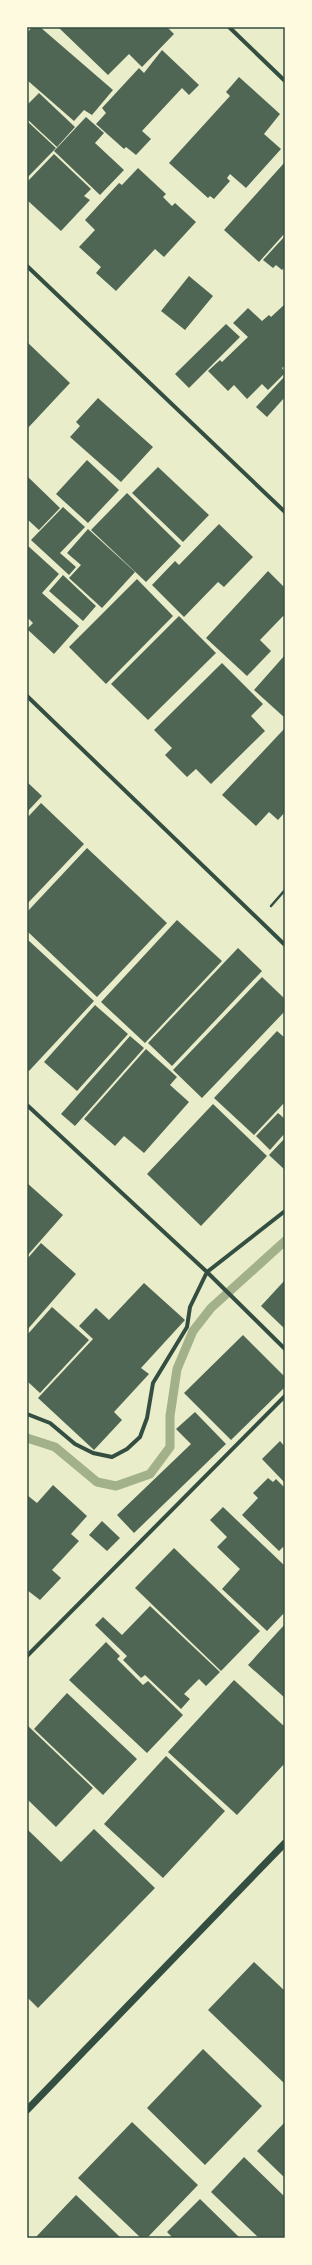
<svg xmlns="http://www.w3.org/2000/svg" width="312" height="2265" viewBox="0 0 312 2265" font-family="'Golos Text',sans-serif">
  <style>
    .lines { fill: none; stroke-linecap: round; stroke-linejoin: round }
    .stream { stroke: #a3b18a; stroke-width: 9 }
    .building { fill: #4f6655 }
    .path { stroke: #344e41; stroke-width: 2.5 }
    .minor { stroke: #344e41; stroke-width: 4 }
    .tertiary { stroke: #344e41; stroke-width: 7 }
    .neatline { fill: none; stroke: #344e41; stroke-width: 1.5 }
  </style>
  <rect width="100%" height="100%" fill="#e9edc9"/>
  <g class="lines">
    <path class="stream" d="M27 1438 55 1447 97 1482 116 1486 150 1474 170 1447V1416L177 1369 193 1331 211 1308 285 1241"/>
  </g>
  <path class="building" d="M32 27H40L113 90 92 115 84 110 74 121 27 80V33Z
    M58 27H167L174 34 142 67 129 54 108 75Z
    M162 50 199 85 189 95 182 88 142 131 151 139 136 155 126 147 124 149 96 124 106 113 102 108 139 68 144 73Z
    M239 77 280 114 264 134 281 149 246 188 230 174 227 178 230 181 214 199 210 196 208 198 169 163 230 96 226 92Z
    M39 93 75 127 57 147 27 119V105Z
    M86 117 104 133 95 143 124 170 100 195 54 151Z
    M27 121 56 148 27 178Z
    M54 154 91 189 84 196 90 200 61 231 27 200V182Z
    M285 162V233L259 262 224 230Z
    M138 168 166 194 163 197 172 206 175 203 196 222 164 257 155 249 116 291 96 273 101 267 79 247 95 230 85 220 119 183 122 185Z
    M285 236V267L282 270 276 265 273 268 263 260Z
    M189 276 213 296 185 330 161 311Z
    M285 304V365L282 368 285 373 268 390 262 384 247 399 234 385 228 391 208 371 220 360 222 362 248 337 233 323 248 308 262 321 269 315 271 317Z
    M226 324 240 337 189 388 175 374Z
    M27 342 70 383 27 429Z
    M285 376V397L267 417 256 407Z
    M98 398 153 447 121 482 70 437 80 426 76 422Z
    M87 460 119 490 88 523 56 494Z
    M158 467 209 515 183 542 132 493Z
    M27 476 60 508 39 530 27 519Z
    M127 493 181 546 146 582 91 530Z
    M63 507 85 527 60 553 76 567 69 575 31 540Z
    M219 524 253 557 224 587 218 582 184 617 152 585 175 561 179 565Z
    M88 529 135 572 102 608 69 578 81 565 67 553Z
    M27 545 59 574 42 593 79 626 54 654 27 629 33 623 27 617Z
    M268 571 285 588V614L260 640 271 651 247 676 206 638Z
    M63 575 96 606 83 621 49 591Z
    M137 579 173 616 106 684 69 647Z
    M179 616 216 653 148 720 111 684Z
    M285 655V718L254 690Z
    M222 663 263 704 251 716 265 731 211 784 196 769 187 777 165 755 172 748 154 730Z
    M285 728V812L278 820 269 812 256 826 222 795Z
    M27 782 42 796 27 812Z
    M41 803 84 844 27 904V818Z
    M87 848 167 923 97 997 27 931V912Z
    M177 920 222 961 145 1043 101 1002Z
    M27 939 94 1001 29 1071 27 1069Z
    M238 948 262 971 172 1066 148 1043Z
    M262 977 285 999V1011L202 1098 173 1070Z
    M95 1005 128 1034 77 1091 44 1062Z
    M277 1031 285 1038V1102L254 1135 214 1098Z
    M130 1036 144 1048 75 1126 61 1114Z
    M146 1049 177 1077 170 1085 189 1102 144 1153 124 1136 115 1146 84 1119Z
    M213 1104 267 1156 201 1226 147 1174Z
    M278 1113 285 1119V1133L270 1150 256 1136Z
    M285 1138V1170L269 1155Z
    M27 1183 63 1215 27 1256Z
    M41 1243 76 1274 27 1330V1259Z
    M285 1280V1329L261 1306Z
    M144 1283 185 1320 141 1368 149 1374 114 1412 122 1420 94 1450 38 1398 93 1339 79 1326 96 1308 109 1320Z
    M52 1307 89 1340 40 1393 27 1381V1335Z
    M243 1335 285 1377V1387L231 1440 184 1393Z
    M195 1412 226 1444 134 1533 117 1515 191 1444 176 1429Z
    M280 1441 285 1447V1483L262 1459Z
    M268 1478 273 1482 276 1479 285 1488V1545L279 1551 242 1515 258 1498 253 1493Z
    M53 1485 87 1516 71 1534 79 1541 52 1570 61 1578 40 1600 27 1590V1495L37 1503Z
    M223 1507 285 1566V1612L267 1631 222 1589 240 1569 217 1547 227 1537 210 1520Z
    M102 1521 120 1538 107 1551 89 1535Z
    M174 1548 260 1631 221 1671 135 1588Z
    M150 1606 220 1672 206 1686 199 1679 184 1694 190 1699 181 1709 145 1675 141 1678 123 1660 127 1656 95 1625 103 1617 122 1635Z
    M285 1624V1698L248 1665Z
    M106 1642 120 1656 117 1659 143 1685 148 1681 183 1715 147 1753 69 1680Z
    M234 1680 285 1727V1763L237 1815 168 1752Z
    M67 1693 137 1759 103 1795 34 1729Z
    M27 1725 93 1788 56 1827 27 1799Z
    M166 1756 225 1811 163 1878 104 1824Z
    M27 1829 61 1862 94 1829 155 1888 38 2008 27 1997Z
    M254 1962 285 1991V2084L208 2010Z
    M203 2049 262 2106 205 2165 147 2108Z
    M132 2122 198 2185 147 2238H141L78 2178Z
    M285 2122V2178L257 2151Z
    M244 2157 285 2197V2238H259L211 2192Z
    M76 2195 121 2238H35Z
    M200 2199 240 2238H173L167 2232Z"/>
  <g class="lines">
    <path class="path" d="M271 906 285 890"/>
    <path class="minor" d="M229 27 285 81
      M27 266 285 512
      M27 696 285 945
      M27 1105 207 1272 285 1349
      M27 1414 50 1423 75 1444 93 1453 112 1457 127 1449 140 1437 147 1418 153 1383 187 1327 190 1307 207 1272 285 1211
      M27 1656 285 1396"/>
    <path class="tertiary" d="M27 2110 285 1843"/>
  </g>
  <rect width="312" height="2265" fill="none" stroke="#fefae0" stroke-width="56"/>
  <rect x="28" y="28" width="256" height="2209" class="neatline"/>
</svg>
